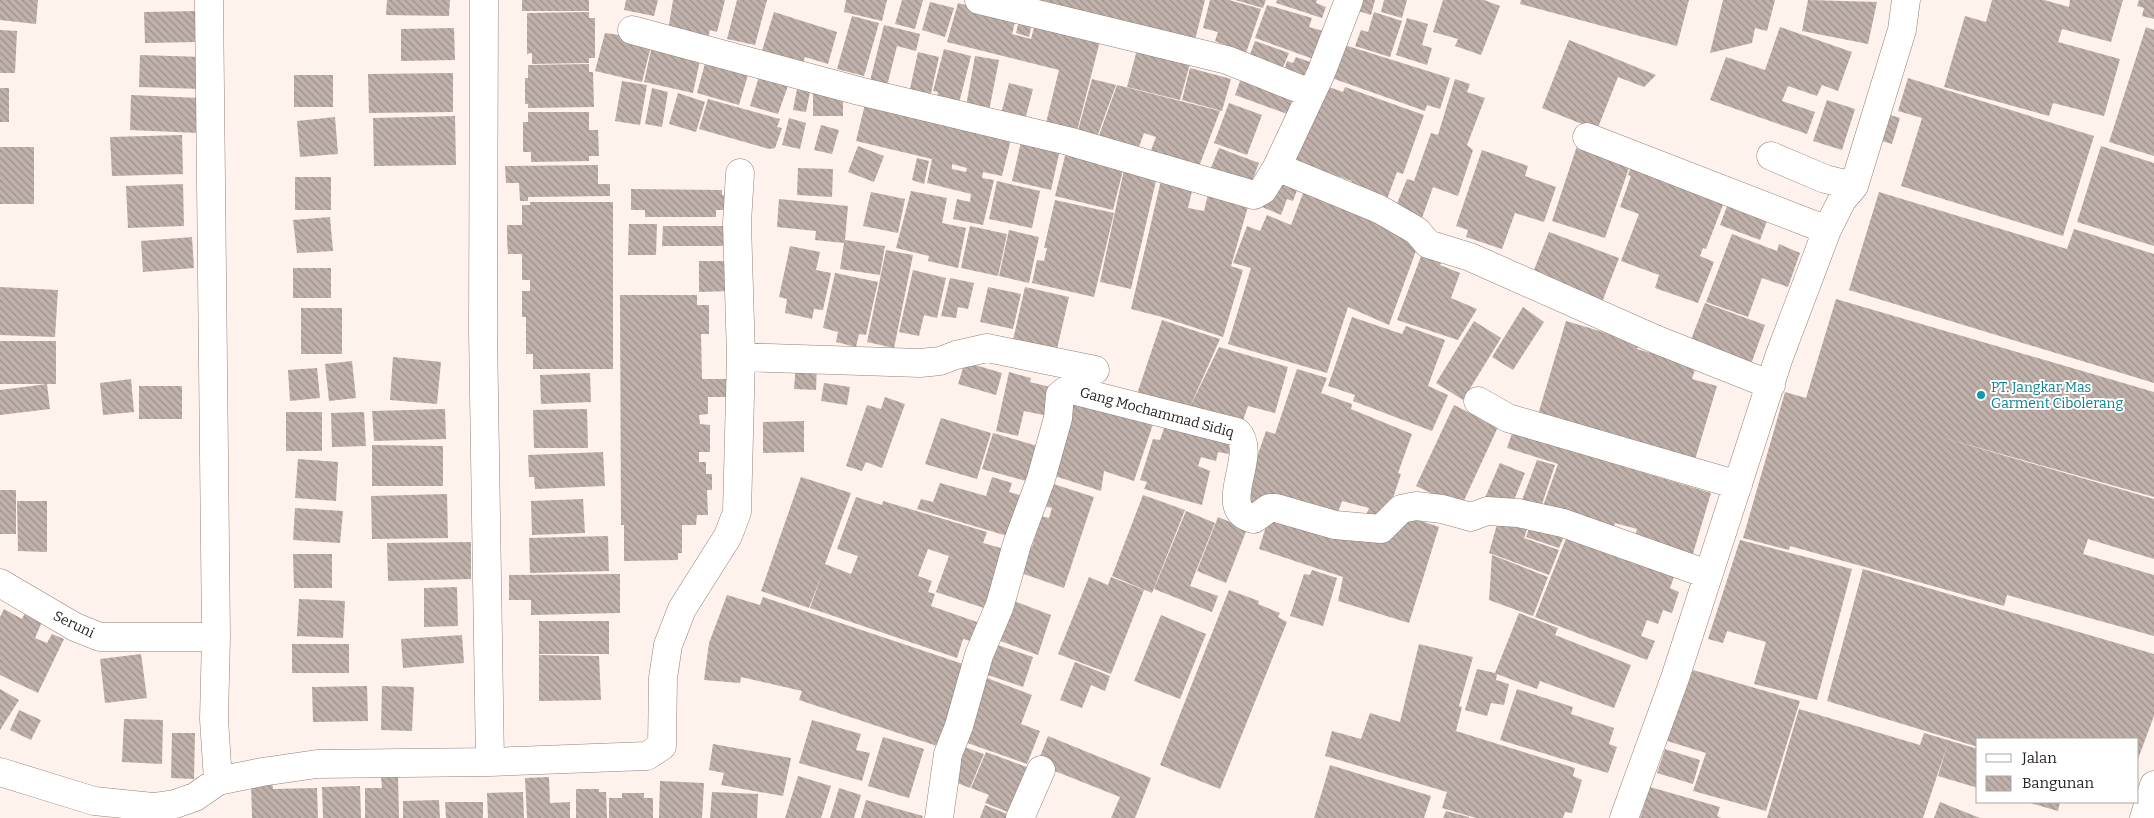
<svg xmlns="http://www.w3.org/2000/svg" width="2154" height="818" viewBox="0 0 2154 818" font-family="Bitter,serif">
  <style>
    .building { fill: url(#building-back-hatch); fill-rule: evenodd }
    .lines { fill: none; stroke-linecap: round; stroke-linejoin: round }
    .minor-casing { stroke: #8f817a; stroke-width: 29 }
    .minor { stroke: #fff; stroke-width: 28 }
    .culture-dot { fill: #0f9aa8; stroke: #fff; stroke-width: 2 }
    .labels { text-anchor: middle; stroke-width: 4; stroke-linejoin: round; paint-order: stroke }
    .culture-label { font-size: 14px; fill: #0d838f; stroke: #fff; text-anchor: start }
    .street-label { font-size: 14px; fill: #28221f; stroke: #fff }
  </style>
  <defs>
    <pattern id="building-back-hatch" width="6" height="6" patternUnits="userSpaceOnUse" patternTransform="scale(1.25)"><rect width="6" height="6" fill="#c0b1aa"/><path d="M-1 5l2 2M0 0l6 6M5-1l2 2" fill="none" stroke="#9c908a"/></pattern>
  </defs>
  <rect width="100%" height="100%" fill="#fff2ec"/>
  <path class="building" d="M0 0H38L36 24 0 20Z
    M387 0H450L449 16 386 15Z
    M522 0H589V11H522Z
    M626 0H658L654 16 624 10Z
    M673 0H725L717 32 710 30 706 46 667 37Z
    M737 0H767L755 45 727 39Z
    M846 0H887L882 21 844 12Z
    M902 0H923L915 29 895 24Z
    M1027 0H1205L1194 44Z
    M1210 0H1229L1261 9 1246 53 1215 41 1218 32 1203 28Z
    M1235 0H1266L1263 8Z
    M1277 0H1317L1316 3 1326 7 1322 18 1276 3Z
    M1351 0H1375L1371 15 1348 8Z
    M1384 0H1407L1402 18 1381 12Z
    M1443 0H1484L1500 6 1481 55 1455 46 1458 39 1433 32Z
    M1521 0H1689L1677 46 1520 4Z
    M1723 0H1775L1767 31 1755 28 1752 43 1710 53Z
    M1808 0 1877 2 1868 44 1802 31Z
    M1992 0H2044L2069 7 2070 0H2123L2111 42 2062 29 2058 42 2120 59 2104 116 2053 103 2049 116 1944 87 1965 16 1986 22Z
    M2139 0H2154V19L2142 16 2144 8 2137 6Z
    M930 2 954 8 945 37 922 30Z
    M958 3 1016 18 1012 34 1031 39 1036 20 1101 37 1077 131 1046 123 1059 70 947 42Z
    M1267 5 1312 18 1309 27 1330 33 1319 61 1255 38Z
    M196 11 197 42 145 43 144 12Z
    M589 12V18H595V58H589V63L532 64V53L527 54V13Z
    M774 12 837 32 828 64 805 57 801 69 760 57Z
    M1374 12 1402 21 1390 57 1355 46 1361 30 1368 32Z
    M852 16 879 23 864 76 837 69Z
    M1020 16 1033 20 1029 37 1016 33Z
    M1407 18 1428 24 1422 45 1432 48 1427 65 1396 55Z
    M884 25 920 34 916 51 897 46 885 94 868 89Z
    M1780 27 1852 52 1838 91 1822 85 1817 96 1788 86 1782 101 1815 112 1807 134 1710 100 1726 57 1765 70Z
    M2146 27 2154 30V156L2109 142Z
    M454 28 455 60 401 61V29Z
    M0 30 17 31 15 73H0Z
    M605 33 620 35 651 46 642 82 595 71Z
    M1569 40 1656 75 1644 87 1618 77 1597 130 1542 108Z
    M1255 41 1289 53 1279 77 1246 65Z
    M1335 42 1450 78 1440 109 1427 105 1425 111 1323 75Z
    M652 46 702 51 693 93 644 82Z
    M1138 46 1191 60 1180 100 1127 87Z
    M944 49 971 56 957 111 935 105 938 92 933 91Z
    M918 52 939 57 929 102 908 98Z
    M140 55 203 57 202 89 139 87Z
    M707 56 750 68 739 105 697 93Z
    M975 56 999 60 989 111 966 106Z
    M1296 57 1319 65 1310 91 1281 80 1287 61 1293 63Z
    M589 64V72H593L594 107 528 108V104H525V78H528V65Z
    M1190 68 1231 79 1222 111 1182 100Z
    M761 70 790 80 778 114 750 106Z
    M1244 70 1302 92 1293 116 1235 95Z
    M453 73V112L369 113 368 74Z
    M294 75H333V107H294Z
    M1908 78 2094 136 2063 236 1901 186 1922 118 1898 111Z
    M1092 79 1116 85 1096 140 1077 134Z
    M1455 79 1470 84 1467 92 1485 98 1467 145 1473 150 1458 196 1433 187 1421 221 1394 211 1407 179 1414 181 1431 133 1438 135Z
    M622 81 647 85 640 125 615 121Z
    M1009 83 1033 89 1025 120 1001 114Z
    M1117 85 1220 111 1195 177 1147 161 1156 137 1144 133 1135 158 1096 144Z
    M1323 85 1343 92 1345 87 1424 115 1403 174 1397 172 1386 202 1349 188 1352 181 1320 170 1283 165Z
    M0 88H9V122H0Z
    M652 88 668 92 662 127 645 124Z
    M797 89 810 92 806 112 793 110Z
    M813 89H843V116H813Z
    M678 93 705 102 696 132 669 124Z
    M131 95 199 98 198 133 130 130Z
    M867 96 1013 131 1002 176 983 172 982 178 994 180 983 225 953 219 957 199 970 202 971 194 927 183 932 159 856 141ZM952 164 967 168 966 172 952 169Z
    M708 99 780 119 777 127 782 128 775 148 769 149 699 129Z
    M1827 100 1855 109 1842 150 1813 141Z
    M1229 103 1262 115 1247 155 1214 143Z
    M528 112H589V130H598L599 156H589V161L531 162V152H523V122H528Z
    M1890 115 1900 118 1892 144 1882 141Z
    M455 116 456 165 374 166 373 118Z
    M335 117 338 154 300 157 297 121Z
    M789 118 806 123 800 149 782 145Z
    M821 125 839 130 832 154 814 150Z
    M1023 133 1062 141 1051 190 1012 181Z
    M182 135 183 174 112 176 110 137Z
    M1579 140 1632 159 1605 238 1552 221Z
    M858 146 884 156 874 182 848 172Z
    M2101 146 2154 163V246L2077 222Z
    M0 147H34V204H0Z
    M1067 148 1125 162 1113 210 1055 196Z
    M1219 148 1259 163 1251 184 1210 170Z
    M1482 150 1528 166 1525 176 1556 187 1544 222 1515 213 1502 249 1466 237 1468 230 1456 226Z
    M1634 157 1726 197 1706 249 1703 248 1700 256 1714 262 1698 303 1655 288 1659 275 1621 261 1639 214 1620 207 1631 176 1628 175Z
    M917 158 929 161 924 184 912 180Z
    M598 165V184H610V196L528 197V201H520L519 183H506L505 166Z
    M1125 165 1158 172 1131 289 1100 282Z
    M798 168 833 169 832 197 797 195Z
    M1274 175 1299 185 1293 201 1287 199 1281 215 1262 207Z
    M1162 176 1194 183 1188 208 1204 211 1210 186 1251 196 1231 266 1243 270 1223 337 1162 317 1131 309Z
    M295 177H331V210H295Z
    M997 181 1040 191 1032 228 989 219Z
    M183 184 184 226 128 228 126 186Z
    M1305 188 1421 237 1389 325 1348 307 1327 373 1228 344 1251 268 1233 263 1247 226 1260 231 1267 215 1291 225Z
    M631 189 722 190V195H731V210H716V217H645V210H631Z
    M911 191 947 198 942 223 966 228 958 268 928 261 929 256 896 248Z
    M871 192 905 199 898 233 863 226Z
    M1879 192 2067 249 2074 229 2154 254V383L1849 290Z
    M1730 198 1770 213 1760 240 1720 225Z
    M779 199 848 206 845 240 885 246 880 275 840 269 844 243 815 240 816 231 777 227Z
    M1055 200 1114 213 1094 297 1032 283 1037 260 1044 261 1047 248H1044Z
    M530 202H613V369H533V354H526V317H522V291H530V280H522V254H508L507 240V225H522V205H530Z
    M330 217 333 251 297 253 293 220Z
    M629 224H657L656 255H628Z
    M663 226H729V246H662Z
    M970 226 1007 234 998 276 961 268Z
    M1009 230 1039 237 1029 283 999 276Z
    M1549 232 1619 258 1601 305 1530 280Z
    M1732 234 1777 251 1779 244 1800 253 1788 287 1762 278 1748 317 1706 302Z
    M192 237 194 268 143 272 141 241Z
    M790 246 820 252 816 270 831 273 823 310 814 309 812 319 785 313 787 299 779 297Z
    M886 250 913 255 894 348 867 342Z
    M1423 251 1443 259 1440 265 1460 273 1451 298 1477 309 1458 340 1397 320Z
    M699 261H732V291L699 292Z
    M293 268H331V298H293Z
    M913 270 946 278 937 318 924 315 919 336 899 332Z
    M835 273 878 282 866 335 859 334 856 347 836 342 838 332 823 328Z
    M950 278 974 283 968 309 958 307 956 318 941 316Z
    M0 287 58 290 55 337 0 335Z
    M988 287 1021 294 1013 329 980 322Z
    M1025 287 1069 297 1057 349 1013 340Z
    M620 295H697V305H709V334H701L702 379H727L728 397H708V414L699 415 700 424 710 425V452H699V462H706V474H712V490H707L708 515H697L696 525H682V553H678V560L624 561V525H621Z
    M1836 299 2154 392V497L1937 436 2154 499V559L2088 539 2083 554 2154 575V636L2007 595 2004 606 1790 546 1789 550 1743 538 1785 392 1806 398Z
    M1705 303 1765 325 1750 367 1689 345Z
    M1523 307 1544 322 1513 370 1492 357Z
    M301 308H342V354H301Z
    M1352 317 1402 334 1406 326 1445 340 1428 386 1448 395 1432 431 1353 401 1355 395 1328 386Z
    M1162 320 1220 339 1189 409 1219 347 1288 367 1275 413 1248 406 1240 429 1136 397Z
    M1474 321 1501 338 1463 400 1436 383Z
    M1566 321 1640 343 1637 349 1696 366 1692 379 1717 386 1694 463 1537 418Z
    M0 341H56V384H47L50 409 0 415V390L47 384H0Z
    M393 357 441 362 437 404 390 400Z
    M352 361 356 398 329 401 325 364Z
    M965 362 1002 373 996 395 958 384Z
    M796 364 817 365 816 390 794 389Z
    M317 368 320 398 290 401 288 370Z
    M1297 369 1327 378 1321 393 1352 404 1351 409 1412 434 1398 473 1401 474 1384 525 1364 520 1369 508 1342 501 1335 521 1260 512 1240 506 1266 431 1275 434Z
    M1009 372 1031 378 1030 382 1054 388 1048 416 1024 411 1018 436 996 431Z
    M590 373 591 402 541 404 540 375Z
    M131 379 134 412 103 415 100 383Z
    M824 383 850 387 847 405 821 401Z
    M139 386H182V419H139Z
    M885 397 905 404 882 468 866 462 862 471 846 466 867 405 881 409Z
    M1074 397 1154 421 1134 481 1104 471 1101 491 1055 476Z
    M1454 405 1498 427 1461 507 1416 486Z
    M445 409 446 439 374 441 372 411Z
    M587 409 588 448H534L533 410Z
    M286 412H322V451H286Z
    M364 412 366 446 332 447 331 413Z
    M941 418 991 433 977 479 925 464Z
    M1167 419 1235 438 1229 454 1218 452 1216 461 1201 457 1198 466 1210 471 1202 505 1144 489 1147 482 1140 480 1153 439 1160 440Z
    M804 421V452L763 453V422Z
    M993 433 1041 447 1030 482 982 469Z
    M1512 433 1711 493 1692 557 1634 540 1637 529 1615 523 1612 534 1541 512 1558 464 1507 448Z
    M372 445 443 446V486H372Z
    M603 452 605 486 535 489 534 477H529L528 455Z
    M298 459 338 462 336 501 295 498Z
    M1537 460 1555 465 1539 513 1519 508Z
    M1500 463 1525 473 1510 510 1484 500Z
    M801 477 851 493 825 564 851 574 858 556 837 549 856 497 882 505 883 501 987 532 983 543 1008 550 987 609 936 592 949 556 928 549 918 576 932 581 928 592 935 594 931 606 980 623 974 642 963 639 957 658 810 608 823 571 809 608 761 591Z
    M992 477 1012 483 1009 492 1027 497 1014 538 917 509 921 499 933 502 940 483 986 496Z
    M1044 481 1094 497 1064 588 1015 571 1024 544 1032 547 1041 516 1049 518 1052 508 1037 504Z
    M0 490H16V534H0Z
    M447 494 448 538 372 539 371 496Z
    M1143 495 1185 510 1152 593 1112 576Z
    M583 499 585 533 532 535 531 501Z
    M17 501H47V552L18 551Z
    M295 508 343 511 340 543 293 540Z
    M1271 510 1358 537 1403 515 1439 527 1409 623 1338 601 1343 577 1259 549Z
    M1186 511 1215 523 1190 586 1218 596 1212 612 1154 589Z
    M1218 517 1247 529 1226 583 1197 571Z
    M1499 517 1528 527 1524 538 1559 550 1549 575 1489 553Z
    M1533 518 1567 530 1559 548 1526 537Z
    M1569 531 1677 568 1670 588 1679 592 1672 613 1663 610 1658 624 1647 620 1641 636 1655 641 1647 660 1535 617Z
    M608 536 609 571 530 573 529 538Z
    M1740 540 1852 569 1817 700 1754 684 1766 642 1727 631 1723 643 1708 639Z
    M471 542V579L388 581 387 543Z
    M293 554H332V588H294Z
    M1492 555 1548 577 1533 616 1489 600Z
    M1863 569 2154 654V716L2138 759V739H1978V747L1827 701Z
    M1312 570 1337 578 1323 626 1290 616 1304 574 1310 575Z
    M620 574V613L531 615V600H509V575Z
    M1089 577 1108 585 1111 577 1144 590 1111 674 1058 654Z
    M457 587 458 626 424 627V588Z
    M1229 590 1259 601 1258 604 1280 613 1278 617 1287 622 1220 789 1160 765Z
    M727 595 760 605 763 597 966 665 940 747 799 700 802 691 741 677 740 683 704 680 709 643Z
    M299 599 345 601 343 638 297 636Z
    M1009 599 1051 615 1038 655 995 639Z
    M4 609 22 619 27 609 44 617 35 638 47 643 52 634 64 639 38 693 0 675V617Z
    M1519 613 1558 628 1555 635 1631 665 1614 708 1540 681 1537 689 1497 674 1496 680 1509 684 1504 705 1491 703 1487 716 1465 710 1477 669 1495 673Z
    M1161 615 1206 634 1180 699 1134 681Z
    M539 621H609V654H539Z
    M462 635 464 663 403 668 401 639Z
    M989 642 1033 657 1023 687 979 672Z
    M292 644H349V673H292Z
    M1419 644 1473 657 1459 706 1462 707 1456 731 1575 768 1573 776 1582 780 1572 813 1565 812 1563 818H1476L1442 808 1447 792 1325 756 1332 731 1361 739 1370 713 1400 722Z
    M141 654 147 698 105 703 100 659Z
    M539 655 599 656 601 700 539 701Z
    M1075 662 1110 676 1105 691 1091 685 1082 708 1060 700Z
    M1693 670 1800 701 1766 811 1693 791 1706 753 1667 741Z
    M979 675 1032 695 1021 724 1040 731 1027 764 956 739Z
    M367 686 368 721 313 722 312 687Z
    M382 686 414 687 412 731 381 730Z
    M0 689 19 700 0 730Z
    M1517 689 1573 707 1571 714 1614 728 1609 744 1617 747 1608 773 1500 740Z
    M1799 709 1920 745 1924 733 1978 749V788L1938 776 1948 743 1923 818H1767Z
    M19 710 41 720 31 740 10 730Z
    M124 719 163 720 162 764 122 762Z
    M812 720 861 734 856 750 870 753 862 781 799 763Z
    M172 733H195L194 779 171 778Z
    M1048 736 1151 778 1135 818H1111L1120 797 1037 764Z
    M883 737 924 749 909 798 868 786Z
    M713 744 791 758 783 796 721 785 724 773 709 770Z
    M959 745 984 754 970 788 945 778Z
    M1665 749 1700 760 1693 784 1657 773Z
    M986 752 1032 769 1013 814 985 803 989 795 971 788Z
    M1330 765 1431 796 1424 818H1314Z
    M381 776H398L399 818H365V788H382Z
    M798 776 831 786 821 818H785Z
    M549 777 550 803 570 802V818H527L525 778Z
    M272 780 273 789 317 788 318 818H252L251 781Z
    M660 781 704 783 702 818H659Z
    M360 786 361 818H323L322 787Z
    M1650 787 1720 807 1717 816 1721 818H1640Z
    M839 788 861 795 854 818H830Z
    M576 789H599V792H606L607 818H576Z
    M523 792 524 818H488L487 793Z
    M712 792 758 794 757 818H710Z
    M622 793H644V798H653V818H609V798H622Z
    M439 800 440 818H403V801Z
    M866 800 923 816 922 818H861Z
    M445 802H483V818H446Z
    M1940 802 1980 818H1934Z
    M2027 802H2060L2058 811Z
    M985 805 1017 818H980Z
    M1446 811 1469 817V818H1443Z"/>
  <g class="lines">
    <g class="minor-casing">
      <path id="minor" d="M209 0 216 637 214 719 218 781
        M484 0 483 332 490 762
        M979 0 1227 60 1310 93
        M632 30 859 91 1068 141 1254 195 1263 190 1277 167 1321 73 1349 0
        M1587 137 1827 230
        M1771 156 1825 179 1854 186
        M1277 167 1379 209 1417 231 1428 244 1470 257 1655 339 1771 385
        M741 357 920 363 940 361 956 355 987 348 1095 370
        M1478 401 1508 418 1738 485
        M0 583 75 627 100 637H216
        M0 772 94 801 153 807 175 804 195 797 218 781 262 772 317 764 490 762 647 756 662 746 663 678 668 645 682 609 728 536 737 512 741 357 737 223 740 173
        M939 818 948 754 959 726 979 655 1000 605 1017 544 1041 479 1058 418 1060 395 1068 389 1237 432C1260 455 1213 510 1254 519L1269 508H1276L1335 525 1381 529 1401 509 1416 506 1442 509 1471 517 1487 511 1518 513 1563 523 1707 574
        M1020 818 1041 770
        M1624 818 1675 678 1779 357 1827 230 1842 200 1854 186 1902 30 1906 0
        M2144 818 2154 785"/>
    </g>
    <use href="#minor" class="minor"/>
  </g>
  <circle class="culture-dot" cx="1981" cy="395" r="5"/>
  <g class="labels">
    <g class="culture-label">
      <text x="1991" y="392">PT. Jangkar Mas<tspan x="1991" dy="16">Garment Cibolerang</tspan></text>
    </g>
    <g class="street-label">
      <text transform="translate(1157 412) rotate(15)" y="5">Gang Mochammad Sidiq</text>
      <text transform="translate(74 624) rotate(26)" y="5">Seruni</text>
    </g>
  </g>
  <rect x="1976" y="738" width="162" height="65" fill="#ffffff" stroke="#a9a7a5"/>
  <rect x="1986" y="754" width="25" height="8" fill="#ffffff" stroke="#a9a7a5"/>
  <text x="2022" y="763" font-size="15" fill="#28221f">Jalan</text>
  <rect x="1986" y="776" width="25" height="15" fill="url(#building-back-hatch)" stroke="#a9a7a5"/>
  <text x="2022" y="788" font-size="15" fill="#28221f">Bangunan</text>
</svg>
